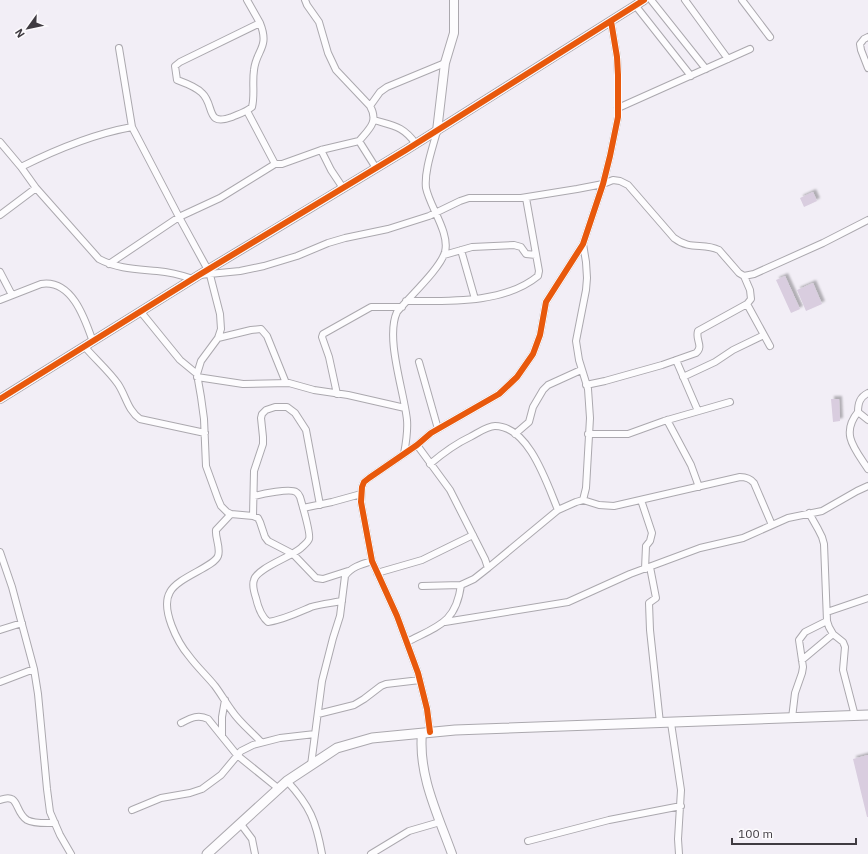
<svg xmlns="http://www.w3.org/2000/svg" width="868" height="854" viewBox="0 0 868 854" font-family="'IBM Plex Sans',sans-serif">
  <style>
    .building { fill: #d9cddf; filter: url(#shadow) }
    .lines { fill: none; stroke-linecap: round; stroke-linejoin: round }
    .minor-casing { stroke: #aba8ae; stroke-width: 8 }
    .tertiary-casing { stroke: #aba8ae; stroke-width: 10 }
    .secondary-casing { stroke: #aba8ae; stroke-width: 11 }
    .minor { stroke: #fdfcfe; stroke-width: 6 }
    .tertiary { stroke: #fdfcfe; stroke-width: 8 }
    .secondary { stroke: #fdfcfe; stroke-width: 9 }
    .cycleway-casing { stroke: #fcfafd; stroke-width: 8 }
    .cycleway { stroke: #e8590c; stroke-width: 6 }
  </style>
  <defs>
    <filter id="shadow"><feDropShadow dx="3" dy="-3" stdDeviation="1" flood-color="#0004"/></filter>
  </defs>
  <rect width="100%" height="100%" fill="#f2eef6"/>
  <path class="building" d="M813 192 817 201 804 207 800 198Z
    M785 276 800 309 791 313 776 280Z
    M813 283 822 304 806 311 797 290Z
    M831 399H839L840 421 833 422Z
    M868 755V817H867L853 759Z"/>
  <g class="lines">
    <g class="minor-casing">
      <path id="minor" d="M247 0 260 23 180 62 175 66 177 80C185 83 195 86 202 93 215 105 205 127 232 117 239 114 246 112 252 107 255 95 252 83 254 70 256 50 270 48 260 23
        M305 0 307 5 319 22 328 53 336 70 370 106 380 92 387 87 445 63
        M651 0 706 69
        M685 0 728 59
        M742 0 770 37
        M635 5 691 76
        M868 37 864 39 860 44 861 50 868 68
        M119 48 132 127 179 217 208 270
        M618 108 750 49
        M247 111 275 164H282L321 150 359 141 376 168
        M374 120C394 126 403 126 416 144
        M359 141C369 129 379 122 370 106
        M0 142 21 167 36 188 99 259C118 269 136 269 157 271 169 272 181 275 193 279
        M321 150 331 170 343 188
        M21 167C57 149 93 134 132 127
        M0 215 36 188
        M461 250 475 299
        M444 255 472 247 514 245 521 247 526 254 536 255
        M109 264 179 217 220 198 275 164
        M0 272 12 295
        M199 275 240 271 264 266 297 256 328 243 345 238 388 229 429 216 460 201 469 198H521L577 189 603 184 613 180 620 181 628 185 674 238C691 251 703 242 719 250L739 273 744 276 754 274 823 243 868 220
        M210 275 220 314 221 329 218 338 201 361 197 374 201 397 204 419 206 466 218 499 221 506 227 512 231 514 253 516 258 518 260 522 265 537 268 541 293 554 316 578 323 579 348 571
        M0 300 41 284C72 279 85 319 93 342
        M406 301C448 301 504 304 538 276L539 271 526 198
        M747 304 770 346
        M141 312 180 360 197 374
        M218 338 251 330 261 329 267 336 286 383
        M84 346C95 359 109 371 118 384 126 396 128 411 140 419L205 433
        M676 360 698 411
        M419 362 438 429
        M197 377 243 384 289 383 314 390 348 395 405 408
        M683 377 715 362 733 350 764 335
        M586 385 605 381 662 365 696 353C704 346 695 340 698 331L747 304 751 299 750 290 744 276
        M868 393C860 397 858 403 858 412L868 420
        M337 394 329 357 322 337 323 334 371 307H402
        M858 412C840 434 855 449 868 469
        M667 420 691 465 699 487
        M515 434 529 422 533 407 543 390 548 385 581 370
        M588 434H628L664 421 730 402
        M417 445 450 490 485 559 488 568 474 579 461 585
        M404 454C406 443 408 431 407 420 404 391 385 338 397 312 409 297 440 269 445 252 450 233 430 207 426 188 424 171 433 147 437 131
        M430 464C443 453 455 444 470 437 478 433 487 426 495 426 529 426 547 484 558 510
        M254 496C262 494 290 488 296 492 298 493 299 495 300 497 302 504 311 534 309 539 308 542 304 545 301 548 291 557 257 568 254 580 252 585 254 592 256 598 258 607 261 616 268 622 283 620 297 613 311 607 321 604 332 603 342 601
        M583 500 586 488 590 418 588 389 579 360 576 341 586 290 587 278 586 262 583 244
        M641 500 652 533 650 541 646 546 645 569
        M303 508 332 502 361 494
        M809 513 818 529 822 537 824 544 827 621 829 627 833 634 843 642 845 647 843 670 855 716
        M231 514 216 530C215 538 221 548 218 556 214 567 178 577 170 592 160 609 178 643 189 656 197 667 207 676 215 686 221 694 226 703 232 711 240 723 252 732 261 742
        M253 516 254 471 263 444V437L261 418 262 414 266 410 275 407H287L295 413 306 430 320 505
        M0 552 12 587 34 669 38 694 47 789 50 812 60 835 71 854
        M650 567 656 598 649 603 650 630 660 723
        M488 568 558 510 576 502 583 500 599 505 614 506 740 477C746 477 750 478 754 483L772 525
        M377 573 422 560 473 535
        M827 612 868 598
        M445 622 568 602 630 574 700 548 743 538 788 518 822 511 857 491 868 486
        M0 630 22 623
        M407 642C438 626 456 623 461 585L422 586
        M802 660 833 634
        M0 682 34 669
        M318 714 354 705 364 699 381 686 386 684 420 680
        M792 718 795 693 802 673 803 667 799 640 805 632 827 621
        M181 723C191 718 198 714 208 719L237 755 279 789
        M671 723 681 790 678 839 679 854
        M430 732 427 709 418 673 397 616 372 561 361 502 362 487 364 482 369 478 417 445 431 433 499 394 517 377 533 354 540 335 546 302 583 244 603 184 610 156 618 117V75L617 57 611 21
        M222 736V717L225 700
        M311 765 322 681 333 638 340 616 345 576C351 567 362 564 372 561
        M287 781C310 806 316 821 322 854
        M0 800C20 792 14 812 27 820 34 824 46 823 55 823
        M132 810 161 798 190 793 202 789 221 775 241 751 253 745 280 738 315 734
        M240 823 252 839 255 854
        M528 841 609 820 681 806
        M371 854 409 831 440 822"/>
    </g>
    <g class="tertiary-casing">
      <path id="tertiary" d="M437 131 445 63 454 33V0
        M0 399 199 275 406 150 644 0
        M422 733C418 775 438 815 452 854"/>
    </g>
    <g class="secondary-casing">
      <path id="secondary" d="M207 854 287 781 337 748 372 738 455 730 868 715"/>
    </g>
    <use href="#minor" class="minor"/>
    <use href="#tertiary" class="tertiary"/>
    <use href="#secondary" class="secondary"/>
    <g class="cycleway-casing">
      <path id="cycleway" d="M0 399 199 275 406 150 644 0
        M430 732 427 709 418 673 397 616 372 561 361 502 362 487 364 482 369 478 417 445 431 433 499 394 517 377 533 354 540 335 546 302 583 244 603 184 610 156 618 117V75L617 57 611 21"/>
    </g>
    <use href="#cycleway" class="cycleway"/>
  </g>
  <g transform="translate(28 28) rotate(237)" stroke="#fcfafd" stroke-width="3" paint-order="stroke">
  <path d="M0-3L7 15L0 10L-7 15Z" fill="#3f3b41"/>
  <text y="-6" font-size="11" font-weight="bold" text-anchor="middle" fill="#3f3b41">N</text>
  </g>
  <path d="M732 838v6h124v-6" fill="none" stroke="#3f3b41" stroke-width="2"/>
  <text x="738" y="838" font-size="12" fill="#3f3b41" stroke="#fcfafd" stroke-width="3" paint-order="stroke">100 m</text>
</svg>
